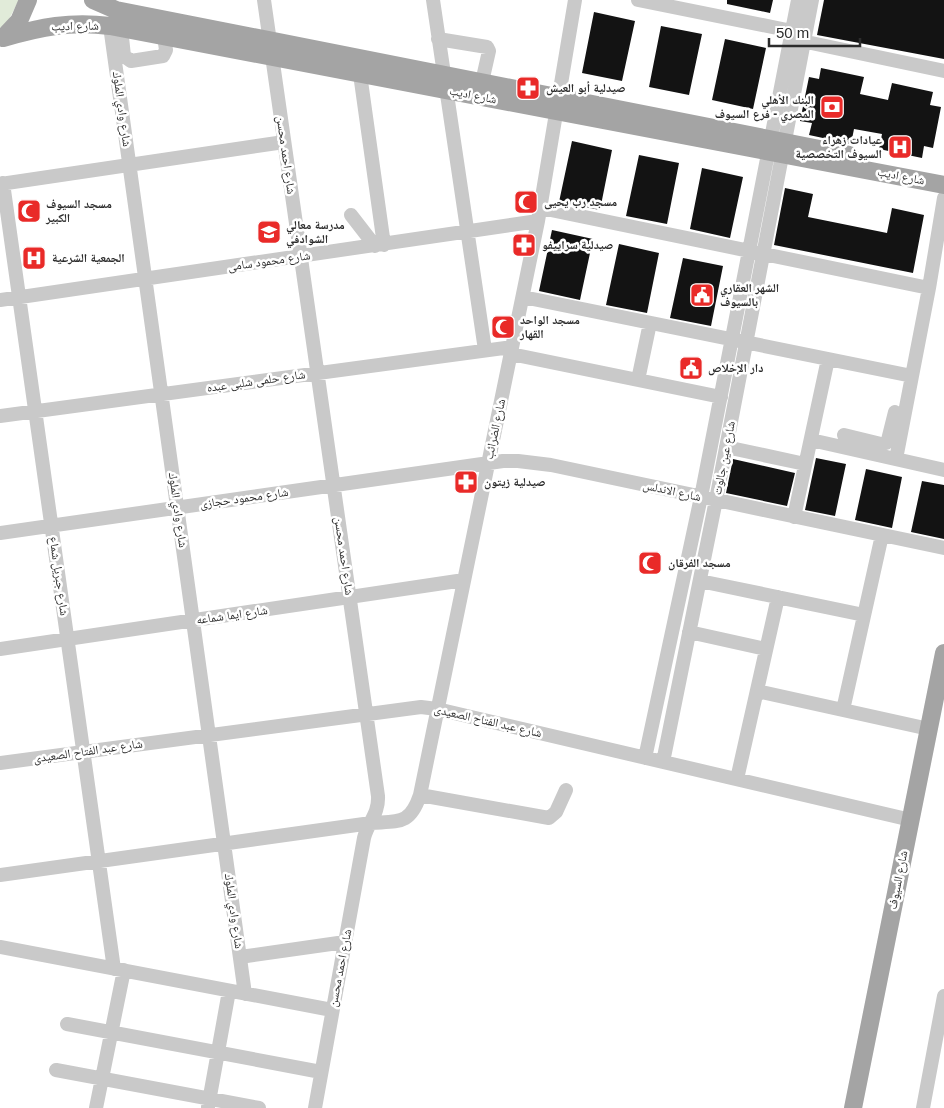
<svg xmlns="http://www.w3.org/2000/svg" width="944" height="1108" viewBox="0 0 944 1108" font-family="Helvetica,'Noto Naskh Arabic',sans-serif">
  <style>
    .green { fill: #e1ebd9 }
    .building { fill: #131313 }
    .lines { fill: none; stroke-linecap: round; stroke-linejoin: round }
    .minor { stroke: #c9c9c9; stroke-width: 14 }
    .major { stroke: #a4a4a4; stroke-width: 18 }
    .labels { text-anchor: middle; stroke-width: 5; stroke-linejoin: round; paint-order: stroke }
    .street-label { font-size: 12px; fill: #2c2c2c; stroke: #fff }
    .poi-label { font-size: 12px; font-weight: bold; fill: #2c2c2c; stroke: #fff; text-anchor: start }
  </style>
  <rect width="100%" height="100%" fill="#fff"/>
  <path class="green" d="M0 0H19L7 23 0 28Z"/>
  <path class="building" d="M727 0H773L770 13 727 4Z
    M824 0H944V59L817 35Z
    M594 12 635 21 622 81 582 73Z
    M661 26 702 34 689 95 649 87Z
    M725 39 766 48 753 109 712 100Z
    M821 68 864 77 860 94 888 100 892 83 933 92 930 105 941 107 933 148 924 146 922 158 879 149 882 134 854 129 851 144 809 135 812 123 800 121 809 77 819 79Z
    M572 141 612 150 600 210 559 202Z
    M639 155 679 163 667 224 626 216Z
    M702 168 743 177 730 238 690 229Z
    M785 188 813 194 808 217 887 233 892 208 924 215 913 273 774 245Z
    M552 230 593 239 580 300 539 291Z
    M619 244 659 253 647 313 606 305Z
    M683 258 723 266 711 326 670 318Z
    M816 458 846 464 835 516 805 510Z
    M733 459 795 473 787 506 726 493Z
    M866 469 902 477 892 528 855 520Z
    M922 481 944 485V539L911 532Z"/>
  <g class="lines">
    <path class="minor" d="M264 0 378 796C379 814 368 822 364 838L315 1108
      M433 0 485 350
      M638 0 792 31
      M110 26 245 994
      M121 28 124 56 131 61 163 56 166 50 164 36
      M438 39 487 47 489 51 482 82
      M797 40 944 71
      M360 74 384 245
      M3 183 114 969
      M0 184 284 142
      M541 208 929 288
      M351 215 375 246
      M523 297 912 376
      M0 300 538 221
      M511 354 721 397
      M638 380 650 323
      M0 416 512 347
      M844 435 881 444 886 443 888 440 895 412
      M811 440 944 470
      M726 447 805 464
      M896 459 929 288 944 198
      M794 517 828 359
      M0 533 503 461H518L551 465 944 548
      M700 581 864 615
      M689 632 766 649
      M0 649 464 580
      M757 691 929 729
      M843 710 882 535
      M645 758 701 497 798 0
      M663 762 716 500 812 0
      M0 763 421 707 437 709 911 820
      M737 779 778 597
      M420 795 549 818 556 812 566 790
      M0 875 371 823C399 821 410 825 420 795L538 221 575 0
      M0 947 332 1010
      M240 957 345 942
      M67 1024 321 1072
      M56 1070 259 1108
      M208 1107 229 991
      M96 1108 124 970
      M923 1108 944 996"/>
    <path class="major" d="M93 0 116 10 850 155
      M3 38C41 27 70 21 110 26L944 185
      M3 38 19 21 28 0
      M853 1108 944 653"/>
  </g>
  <defs>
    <g id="pharmacy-square" transform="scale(1.25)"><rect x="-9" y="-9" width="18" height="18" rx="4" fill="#e92a28" stroke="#fff"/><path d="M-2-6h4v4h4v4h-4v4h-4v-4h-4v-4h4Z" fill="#fff"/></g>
    <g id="bank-square" transform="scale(1.25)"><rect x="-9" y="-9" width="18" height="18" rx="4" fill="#e92a28" stroke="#fff"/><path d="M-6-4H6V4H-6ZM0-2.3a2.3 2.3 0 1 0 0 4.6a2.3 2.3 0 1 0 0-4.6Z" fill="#fff"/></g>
    <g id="hospital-square" transform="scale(1.25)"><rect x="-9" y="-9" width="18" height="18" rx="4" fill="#e92a28" stroke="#fff"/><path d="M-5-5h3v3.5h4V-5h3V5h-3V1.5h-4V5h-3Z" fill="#fff"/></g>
    <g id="mosque-square" transform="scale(1.25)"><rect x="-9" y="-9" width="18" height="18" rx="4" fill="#e92a28" stroke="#fff"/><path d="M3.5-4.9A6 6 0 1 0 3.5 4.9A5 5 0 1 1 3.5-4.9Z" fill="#fff"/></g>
    <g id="school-square" transform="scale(1.25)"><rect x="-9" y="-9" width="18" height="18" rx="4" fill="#e92a28" stroke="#fff"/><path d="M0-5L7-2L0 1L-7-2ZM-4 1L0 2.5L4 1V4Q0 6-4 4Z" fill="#fff"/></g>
    <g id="civic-square" transform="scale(1.25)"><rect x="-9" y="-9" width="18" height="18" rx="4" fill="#e92a28" stroke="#fff"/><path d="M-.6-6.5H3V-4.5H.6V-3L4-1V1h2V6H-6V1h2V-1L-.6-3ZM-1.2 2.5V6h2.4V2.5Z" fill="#fff"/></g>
  </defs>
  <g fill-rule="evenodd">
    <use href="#pharmacy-square" x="528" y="88"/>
    <use href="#bank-square" x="832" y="107"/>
    <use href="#hospital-square" x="900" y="147"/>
    <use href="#mosque-square" x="526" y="202"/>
    <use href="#mosque-square" x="29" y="211"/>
    <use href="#school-square" x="269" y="232"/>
    <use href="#pharmacy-square" x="524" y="245"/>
    <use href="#hospital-square" x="34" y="258"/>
    <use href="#civic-square" x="702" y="295"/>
    <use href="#mosque-square" x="503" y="327"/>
    <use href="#civic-square" x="691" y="368"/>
    <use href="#pharmacy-square" x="466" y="482"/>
    <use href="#mosque-square" x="650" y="563"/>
  </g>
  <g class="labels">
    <g class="street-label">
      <text transform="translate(75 26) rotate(-1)" y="4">شارع اديب</text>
      <text transform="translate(473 95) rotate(11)" y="4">شارع اديب</text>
      <text transform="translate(122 109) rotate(82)" y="4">شارع وادي الملوك</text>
      <text transform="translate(286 155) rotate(82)" y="4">شارع احمد محسن</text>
      <text transform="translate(901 176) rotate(11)" y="4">شارع اديب</text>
      <text transform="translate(269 261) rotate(-8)" y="4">شارع محمود سامى</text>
      <text transform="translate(256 381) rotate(-8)" y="4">شارع حلمى شلبى عبده</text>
      <text transform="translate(495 429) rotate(-78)" y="4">شارع الضرائب</text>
      <text transform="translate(724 458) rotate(-79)" y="4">شارع عين جالوت</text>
      <text transform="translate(672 491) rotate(12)" y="4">شارع الاندلس</text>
      <text transform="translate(244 498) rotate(-8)" y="4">شارع محمود حجازى</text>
      <text transform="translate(178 510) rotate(82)" y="4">شارع وادي الملوك</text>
      <text transform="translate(344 556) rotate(82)" y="4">شارع احمد محسن</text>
      <text transform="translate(59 576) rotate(82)" y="4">شارع جبريل شماع</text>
      <text transform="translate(232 615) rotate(-8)" y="4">شارع ايما شماعه</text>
      <text transform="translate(488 721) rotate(13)" y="4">شارع عبد الفتاح الصعيدى</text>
      <text transform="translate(88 751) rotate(-8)" y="4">شارع عبد الفتاح الصعيدى</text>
      <text transform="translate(898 880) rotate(-79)" y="4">شارع السيوف</text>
      <text transform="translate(234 911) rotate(82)" y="4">شارع وادي الملوك</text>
      <text transform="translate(340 968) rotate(-79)" y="4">شارع احمد محسن</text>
    </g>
    <g class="poi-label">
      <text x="546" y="92">صيدلية أبو العيش</text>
      <text x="814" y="104" text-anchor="end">البنك الأهلي<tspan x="814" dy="14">المصري - فرع السيوف</tspan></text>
      <text x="882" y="144" text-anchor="end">عيادات زهراء<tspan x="882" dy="14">السيوف التخصصية</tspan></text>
      <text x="544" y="206">مسجد رب يحيى</text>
      <text x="46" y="208">مسجد السيوف<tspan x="46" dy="14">الكبير</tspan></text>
      <text x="286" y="229">مدرسة معالي<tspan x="286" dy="14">الشوادفي</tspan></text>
      <text x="542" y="249">صيدلية سراييفو</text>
      <text x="52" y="262">الجمعية الشرعية</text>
      <text x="720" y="292">الشهر العقاري<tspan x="720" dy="14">بالسيوف</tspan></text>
      <text x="520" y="324">مسجد الواحد<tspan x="520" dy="14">القهار</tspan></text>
      <text x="708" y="372">دار الإخلاص</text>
      <text x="484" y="486">صيدلية زيتون</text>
      <text x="668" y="567">مسجد الفرقان</text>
    </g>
  </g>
  <path d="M769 38v8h91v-8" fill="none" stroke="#2c2c2c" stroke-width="2.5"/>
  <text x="776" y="38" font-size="15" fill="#2c2c2c" stroke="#ffffff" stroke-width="4" paint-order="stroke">50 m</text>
</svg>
